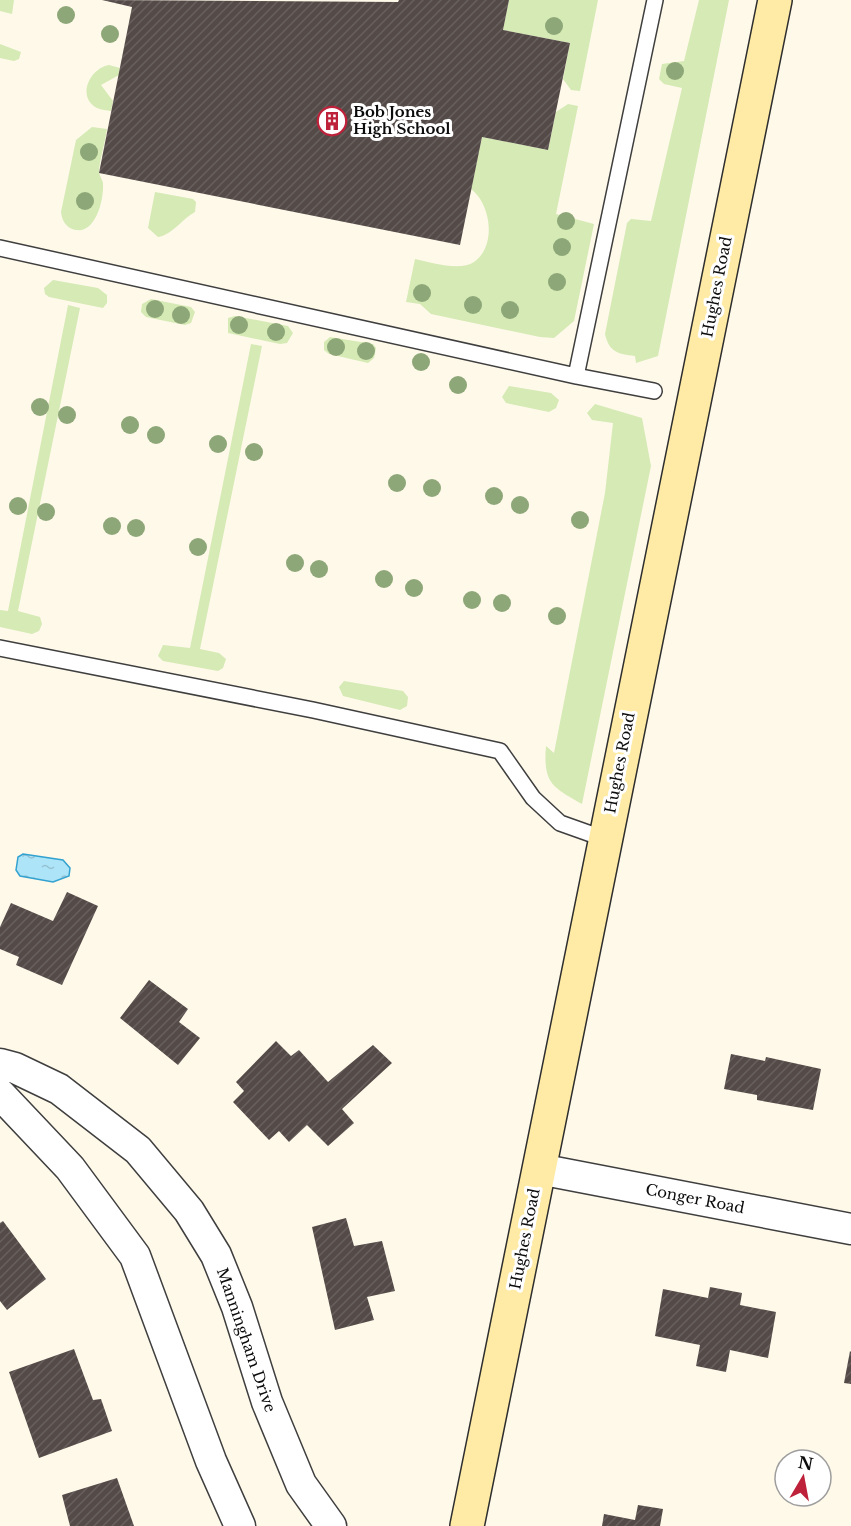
<svg xmlns="http://www.w3.org/2000/svg" width="851" height="1526" viewBox="0 0 851 1526" font-family="'Libre Baskerville',serif">
  <style>
    .grass { fill: #d5eab4 }
    .water { fill: url(#water-ripples); stroke: #33a2d0; stroke-width: 1.5 }
    .building { fill: url(#building-hatch) }
    .lines { fill: none; stroke-linecap: round; stroke-linejoin: round }
    .lane-casing { stroke: #3f3f3f; stroke-width: 18 }
    .street-casing { stroke: #3f3f3f; stroke-width: 33 }
    .secondary-casing { stroke: #2e2e2e; stroke-width: 36 }
    .lane { stroke: #fff; stroke-width: 15 }
    .street { stroke: #fff; stroke-width: 30 }
    .secondary { stroke: #ffeba5; stroke-width: 33 }
    .tree { fill: #8ea778 }
    .labels { text-anchor: middle; stroke-width: 6; stroke-linejoin: round; paint-order: stroke }
    .poi-label { font-size: 15px; font-weight: bold; fill: #0c0c0c; stroke: #fff; text-anchor: start }
    .street-label { font-size: 15px; fill: #0c0c0c; stroke: #fff }
  </style>
  <defs>
    <pattern id="water-ripples" width="26" height="14" patternUnits="userSpaceOnUse" patternTransform="scale(1.5)"><rect width="26" height="14" fill="#aee4f7"/><path d="M2 4q2-2 4 0t4 0M15 11q2-2 4 0t4 0" fill="none" stroke="#94c2d3"/></pattern>
    <pattern id="building-hatch" width="6" height="6" patternUnits="userSpaceOnUse" patternTransform="scale(1.5)"><rect width="6" height="6" fill="#544b48"/><path d="M-1 1l2-2M0 6l6-6M5 7l2-2" fill="none" stroke="#68605e"/></pattern>
  </defs>
  <rect width="100%" height="100%" fill="#fff9ea"/>
  <path class="grass" d="M0 0H14L12 14 0 11Z
    M509 0H598L580 91 571 90 563 79 570 43 503 30Z
    M699 0H729L658 356 636 363 635 356C618 354 609 352 605 334L627 223 631 219 651 221 682 88 664 84 659 79 662 64 684 61Z
    M0 44 21 52 19 59 14 61 0 58Z
    M109 65 120 68 119 75 101 85 113 101 111 111C107 110 101 110 97 108 76 97 90 68 109 65Z
    M568 104 578 106 556 214 594 224 574 321 554 338 540 337 431 314 420 304 406 302 415 259C430 262 460 272 474 262 497 246 491 204 471 189L482 137 548 150 556 112Z
    M92 127 107 129C105 143 100 158 99 171 99 176 103 180 103 184 104 201 94 240 70 228 64 224 62 219 61 212L76 140Z
    M155 192 193 199 196 202 195 212C182 219 172 235 158 237L148 228Z
    M53 280 98 288 107 295V303L103 308 49 297 45 294 44 288Z
    M151 299 191 307 195 312 191 323 185 325 146 317 141 312 142 304Z
    M68 305 80 308 18 611 40 617 42 624 39 631 32 634 0 627V610L8 611Z
    M235 316 288 326 293 333 287 343 280 344 228 333V318Z
    M330 337 373 344 376 348 374 358 368 363 329 354 324 350V342Z
    M251 344 262 346 200 649 219 653 226 659 223 668 218 671 163 661 158 656 163 645 190 648Z
    M509 386 551 393 559 400 556 408 549 412 506 403 502 397Z
    M595 404 642 418 651 466 582 804C552 787 543 783 546 746L554 753 605 493 613 423 592 420 587 413Z
    M344 681 403 691 408 697 407 706 400 710 343 696 339 687Z"/>
  <path class="water" d="M23 854 63 860 70 868 69 876 53 882 20 876 16 870 18 857Z"/>
  <path class="building" d="M102 0 398 2 399 0H509L503 30 570 43 548 150 482 137 460 245 99 173 132 7Z
    M67 892 98 906 62 985 16 965 19 957 0 949V927L11 903 53 921Z
    M149 980 188 1009 179 1022 200 1038 178 1065 120 1018Z
    M276 1041 291 1056 299 1050 328 1082 373 1045 392 1063 342 1109 354 1123 328 1146 307 1125 289 1142 279 1131 269 1140 233 1102 244 1091 236 1082Z
    M731 1054 765 1061 766 1057 821 1069 813 1110 757 1100V1095L724 1089Z
    M346 1218 354 1246 382 1241 395 1291 367 1297 374 1320 335 1330 312 1227Z
    M3 1221 46 1279 7 1310 0 1301V1223Z
    M710 1287 742 1293 740 1305 776 1312 768 1358 730 1350 726 1372 696 1366 700 1345 655 1336 663 1289 708 1298Z
    M74 1349 93 1400 101 1399 112 1431 39 1458 9 1372Z
    M850 1351 851 1352V1384L844 1383Z
    M117 1478 134 1526H70L62 1495Z
    M638 1505 663 1509 660 1526H602L604 1514 635 1520Z"/>
  <g class="lines">
    <g class="lane-casing">
      <path id="lane" d="M0 248 576 376 654 391
        M576 376 655 0
        M0 648 313 710 500 751 533 798 560 823 605 839"/>
    </g>
    <g class="street-casing">
      <path id="street" d="M0 1064 15 1068 59 1089 138 1150 189 1211 216 1255 237 1307 267 1402 301 1484 331 1526
        M0 1094 70 1168 135 1256 211 1461 240 1526
        M539 1169 851 1229"/>
    </g>
    <g class="secondary-casing">
      <path id="secondary" d="M467 1526 775 0"/>
    </g>
    <use href="#lane" class="lane"/>
    <use href="#street" class="street"/>
    <use href="#secondary" class="secondary"/>
  </g>
  <g class="tree">
    <circle cx="66" cy="15" r="9"/>
    <circle cx="554" cy="26" r="9"/>
    <circle cx="110" cy="34" r="9"/>
    <circle cx="675" cy="71" r="9"/>
    <circle cx="89" cy="152" r="9"/>
    <circle cx="85" cy="201" r="9"/>
    <circle cx="566" cy="221" r="9"/>
    <circle cx="562" cy="247" r="9"/>
    <circle cx="557" cy="282" r="9"/>
    <circle cx="422" cy="293" r="9"/>
    <circle cx="473" cy="305" r="9"/>
    <circle cx="155" cy="309" r="9"/>
    <circle cx="510" cy="310" r="9"/>
    <circle cx="181" cy="315" r="9"/>
    <circle cx="239" cy="325" r="9"/>
    <circle cx="276" cy="332" r="9"/>
    <circle cx="336" cy="347" r="9"/>
    <circle cx="366" cy="351" r="9"/>
    <circle cx="421" cy="362" r="9"/>
    <circle cx="458" cy="385" r="9"/>
    <circle cx="40" cy="407" r="9"/>
    <circle cx="67" cy="415" r="9"/>
    <circle cx="130" cy="425" r="9"/>
    <circle cx="156" cy="435" r="9"/>
    <circle cx="218" cy="444" r="9"/>
    <circle cx="254" cy="452" r="9"/>
    <circle cx="397" cy="483" r="9"/>
    <circle cx="432" cy="488" r="9"/>
    <circle cx="494" cy="496" r="9"/>
    <circle cx="520" cy="505" r="9"/>
    <circle cx="18" cy="506" r="9"/>
    <circle cx="46" cy="512" r="9"/>
    <circle cx="580" cy="520" r="9"/>
    <circle cx="112" cy="526" r="9"/>
    <circle cx="136" cy="528" r="9"/>
    <circle cx="198" cy="547" r="9"/>
    <circle cx="295" cy="563" r="9"/>
    <circle cx="319" cy="569" r="9"/>
    <circle cx="384" cy="579" r="9"/>
    <circle cx="414" cy="588" r="9"/>
    <circle cx="472" cy="600" r="9"/>
    <circle cx="502" cy="603" r="9"/>
    <circle cx="557" cy="616" r="9"/>
  </g>
  <defs>
    <g id="building-ring" transform="scale(1.5)"><circle r="9.5" fill="#fff" stroke="#be213a" stroke-width="1.5"/><path d="M-4-6H4V6H1V3H-1V6H-4ZM-2.5-4.3h1.7v1.8h-1.7ZM.8-4.3h1.7v1.8H.8ZM-2.5-1h1.7V.8h-1.7ZM.8-1h1.7V.8H.8Z" fill="#be213a"/></g>
  </defs>
  <g fill-rule="evenodd">
    <use href="#building-ring" x="332" y="121"/>
  </g>
  <g class="labels">
    <g class="poi-label">
      <text x="353" y="117">Bob Jones<tspan x="353" dy="17">High School</tspan></text>
    </g>
    <g class="street-label">
      <text transform="translate(717 287) rotate(-79)" y="5">Hughes Road</text>
      <text transform="translate(620 763) rotate(-79)" y="5">Hughes Road</text>
      <text transform="translate(695 1199) rotate(11)" y="5">Conger Road</text>
      <text transform="translate(525 1239) rotate(-79)" y="5">Hughes Road</text>
      <text transform="translate(246 1340) rotate(71)" y="5">Manningham Drive</text>
    </g>
  </g>
  <g transform="translate(803 1478) rotate(10)"><circle r="28" fill="#ffffff" stroke="#9e9e9e" stroke-width="1.5"/>
  <path d="M0-4.5L10 22L0 15L-10 22Z" fill="#be213a"/>
  <text y="-9" font-size="16" font-weight="bold" text-anchor="middle" fill="#0c0c0c">N</text>
  </g>
</svg>
